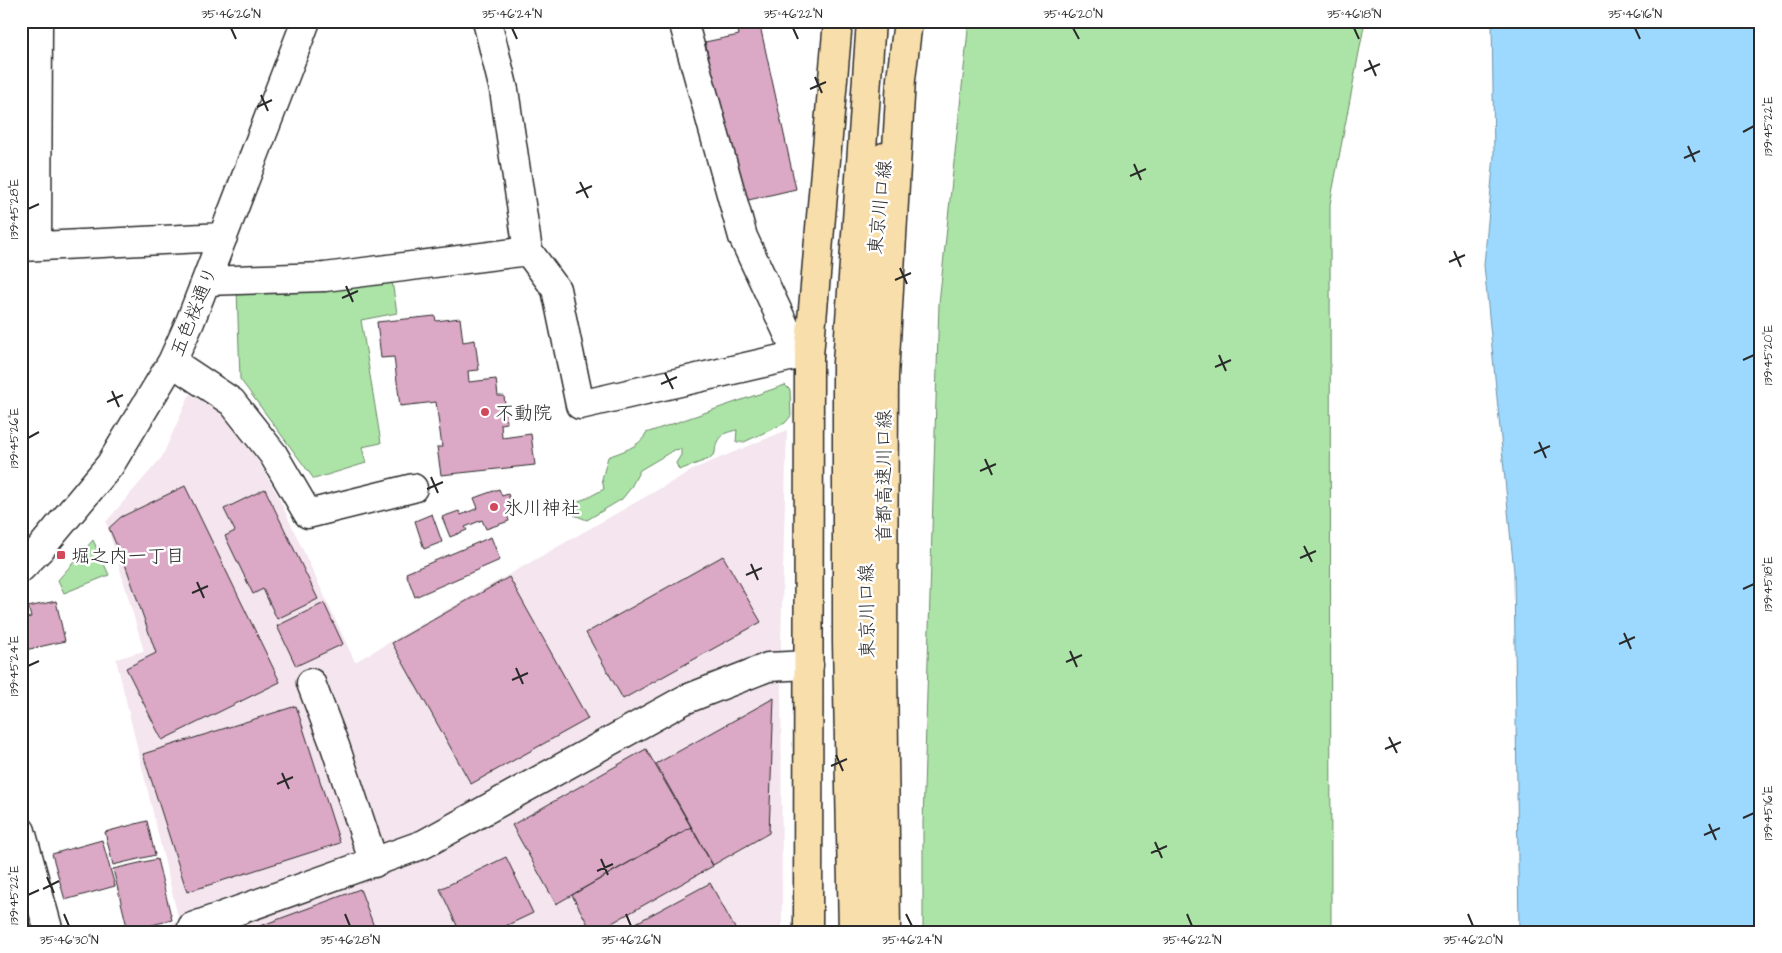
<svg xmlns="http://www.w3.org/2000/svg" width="1782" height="953" viewBox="0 0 1782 953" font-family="'Architects Daughter','Klee One',sans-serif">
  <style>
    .built { fill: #f4e5ee }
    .green { fill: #ace4a7; stroke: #6c8869 }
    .water { fill: #9dd9fe; stroke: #6f93aa }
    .building { fill: #dba8c5; stroke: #2b2b2b }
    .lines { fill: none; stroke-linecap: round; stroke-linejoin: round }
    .minor-casing { stroke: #2b2b2b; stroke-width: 31 }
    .major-casing { stroke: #2b2b2b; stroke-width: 31 }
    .highway-casing { stroke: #2b2b2b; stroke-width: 31 }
    .minor { stroke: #fff; stroke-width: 28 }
    .major { stroke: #f8deab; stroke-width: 28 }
    .highway { stroke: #f8deab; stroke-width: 28 }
    .ticks { fill: none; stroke: #2b2b2b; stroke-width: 2 }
    .poi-dot { fill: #d1495b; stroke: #fff; stroke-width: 2 }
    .labels { text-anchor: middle; stroke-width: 5; stroke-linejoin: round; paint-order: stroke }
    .street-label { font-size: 19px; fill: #2b2b2b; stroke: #fff }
    .poi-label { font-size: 19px; fill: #2b2b2b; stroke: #fff; text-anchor: start }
    .neatline { fill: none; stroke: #2b2b2b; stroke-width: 2 }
    .ticks-label { font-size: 12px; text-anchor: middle; fill: #2b2b2b }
  </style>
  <rect width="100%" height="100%" fill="#fff"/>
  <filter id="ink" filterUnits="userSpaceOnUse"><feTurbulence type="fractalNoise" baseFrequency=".02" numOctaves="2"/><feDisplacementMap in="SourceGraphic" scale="10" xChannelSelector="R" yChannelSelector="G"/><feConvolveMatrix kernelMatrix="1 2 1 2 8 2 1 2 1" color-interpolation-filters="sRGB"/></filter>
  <g filter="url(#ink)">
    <path class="built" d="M190 394 219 411 250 447 277 494 355 662 698 467 787 430 781 642 782 932H145L179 921 116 659 144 651 106 522 162 457Z"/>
    <path class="green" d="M969 21H1365L1330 204 1331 932H923V823L939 303Z
      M391 275 397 313 361 320 381 443 362 447 366 463 314 479 240 379 237 289Z
      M785 385 790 390 791 416 785 423 744 442H736L737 430C722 433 716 437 715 453L709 459 679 470 676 463 681 455V449L674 450 640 470 630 489 622 499 587 520 574 515 573 503 587 498 604 489 602 479 608 457C620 452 641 447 646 433Z
      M93 540 109 575 64 593 58 580Z"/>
    <path class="water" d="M1492 21H1761V932H1519L1514 572 1484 265 1494 156Z"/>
    <path class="building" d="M736 21H759L796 189 740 202 705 42 739 35Z
      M435 316 436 321 460 318 463 342 475 340 479 370 468 371 469 382 496 379 498 396H504L506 413 507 423 501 424 502 438 531 434 535 465 441 475 437 447H442L436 402 400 406 394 357 381 358 377 322Z
      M185 486 280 682 162 740 126 668 156 653 126 567 109 528 121 517Z
      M265 489 318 599 277 619 263 589 253 594 225 536 235 531 224 509Z
      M499 489 502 496 508 494 514 511 507 514 509 521 486 529 482 520 465 527 467 530 450 537 442 517 459 511 461 515 478 508 474 498Z
      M432 514 442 542 424 549 415 521Z
      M491 537 500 560 415 597 406 573Z
      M723 556 761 622 623 699 586 633Z
      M509 577 588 719 471 784 392 643Z
      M56 601 65 641 21 651V619L31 617 28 607Z
      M324 603 343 644 296 666 277 626Z
      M774 698 769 833 713 865 656 764Z
      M296 706 340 843 187 892 143 754Z
      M646 749 691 827 556 904 512 825Z
      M147 821 155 855 113 865 105 832Z
      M691 827 713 866 596 932H592L572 895Z
      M102 840 115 886 65 900 52 854Z
      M506 857 533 913 493 932H460L440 889Z
      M157 859 172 920 128 931 113 869Z
      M710 883 737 932H641L636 923Z
      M360 889 376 932H244Z"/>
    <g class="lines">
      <g class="minor-casing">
        <path id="minor" d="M487 21 504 90 528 251 556 289 580 405 798 355
          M683 21 743 237 798 355H809
          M37 246 38 21
          M21 247 223 237
          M206 281 325 277 528 251
          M172 362 232 402 273 454 308 514 413 488
          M21 568 40 549 110 465 172 362 190 322 306 21
          M311 683 335 746 374 863
          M21 831 49 932
          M194 932 192 927 424 844 684 700 768 667 809 665"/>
      </g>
      <g class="major-casing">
        <path id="major" d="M808 932 809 355 838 21
          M872 932 861 394 884 157"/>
      </g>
      <g class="highway-casing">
        <path id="highway" d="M853 932 847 642V363L871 21
          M886 932 883 660 884 376 901 79 908 21"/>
      </g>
      <use href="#minor" class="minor"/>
      <use href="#major" class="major"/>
      <use href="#highway" class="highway"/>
    </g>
  </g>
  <path class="ticks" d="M231 28 236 39M512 28 517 39M793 28 798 39M1073 28 1079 39M1354 28 1359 39M1635 28 1640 39M1369 60 1376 76M1364 71 1380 64M815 77 822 93M810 89 826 82M261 95 268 111M257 107 272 100M1743 132 1754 126M1688 146 1695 162M1684 158 1700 151M1134 164 1141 180M1130 176 1146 169M580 182 588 198M576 193 592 186M28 209 39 204M1454 251 1461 267M1449 262 1465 255M900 268 907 284M895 280 911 273M346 286 353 302M342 298 358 291M1219 355 1226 371M1743 360 1754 355M1215 367 1231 360M665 373 673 389M661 384 677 377M112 391 119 407M107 402 123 395M28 438 39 432M1539 442 1546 458M1534 453 1550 446M985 459 992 475M980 471 996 464M431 477 438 493M427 489 443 482M1304 546 1312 562M1300 558 1316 551M751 564 758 580M746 575 762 568M197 582 204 598M1743 589 1754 584M192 593 208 586M1624 633 1631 649M1619 644 1635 637M1070 651 1077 667M1066 662 1082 655M28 666 39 661M516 668 523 684M512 680 528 673M1389 737 1397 753M1385 749 1401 742M836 755 843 771M831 766 847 759M282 773 289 789M277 784 293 777M1743 818 1754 813M1709 824 1716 840M1704 835 1720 828M1155 842 1162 858M1151 853 1167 846M601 859 608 875M597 871 613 864M47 877 54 893M43 889 59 881M28 895 39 890M64 914 69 926M345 914 350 926M626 914 631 926M906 914 912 926M1187 914 1192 926M1468 914 1473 926"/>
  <g class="poi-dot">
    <circle cx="485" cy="412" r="5"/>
    <circle cx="494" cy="507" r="5"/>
    <rect x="56" y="550" width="10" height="10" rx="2.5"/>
  </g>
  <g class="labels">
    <g class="street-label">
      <text transform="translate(879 207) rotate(-84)" y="7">東京川口線</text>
      <text transform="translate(193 311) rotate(-68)" y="7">五色桜通り</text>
      <text transform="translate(883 476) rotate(-90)" y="7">首都高速川口線</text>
      <text transform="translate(866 611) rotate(-91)" y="7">東京川口線</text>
    </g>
    <g class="poi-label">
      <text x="495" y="419">不動院</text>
      <text x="504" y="514">氷川神社</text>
      <text x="71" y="562">堀之内一丁目</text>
    </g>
  </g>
  <rect width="1782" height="953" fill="none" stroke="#fff" stroke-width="55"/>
  <rect x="28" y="28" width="1726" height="898" class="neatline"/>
  <g class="ticks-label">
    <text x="231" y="18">35°46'26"N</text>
    <text x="512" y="18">35°46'24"N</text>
    <text x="793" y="18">35°46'22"N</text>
    <text x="1073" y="18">35°46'20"N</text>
    <text x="1354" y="18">35°46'18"N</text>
    <text x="1635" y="18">35°46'16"N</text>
    <text transform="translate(1768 126) rotate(-90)" y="4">139°45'22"E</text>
    <text transform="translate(14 209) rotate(-90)" y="4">139°45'28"E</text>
    <text transform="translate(1768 355) rotate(-90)" y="4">139°45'20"E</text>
    <text transform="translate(14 438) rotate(-90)" y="4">139°45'26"E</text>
    <text transform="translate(1768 584) rotate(-90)" y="4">139°45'18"E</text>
    <text transform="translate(14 666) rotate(-90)" y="4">139°45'24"E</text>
    <text transform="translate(1768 813) rotate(-90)" y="4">139°45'16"E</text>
    <text transform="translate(14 895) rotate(-90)" y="4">139°45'22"E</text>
    <text x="69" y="944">35°46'30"N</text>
    <text x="350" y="944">35°46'28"N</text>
    <text x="631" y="944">35°46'26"N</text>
    <text x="912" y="944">35°46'24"N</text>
    <text x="1192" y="944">35°46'22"N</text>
    <text x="1473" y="944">35°46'20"N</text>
  </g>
</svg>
